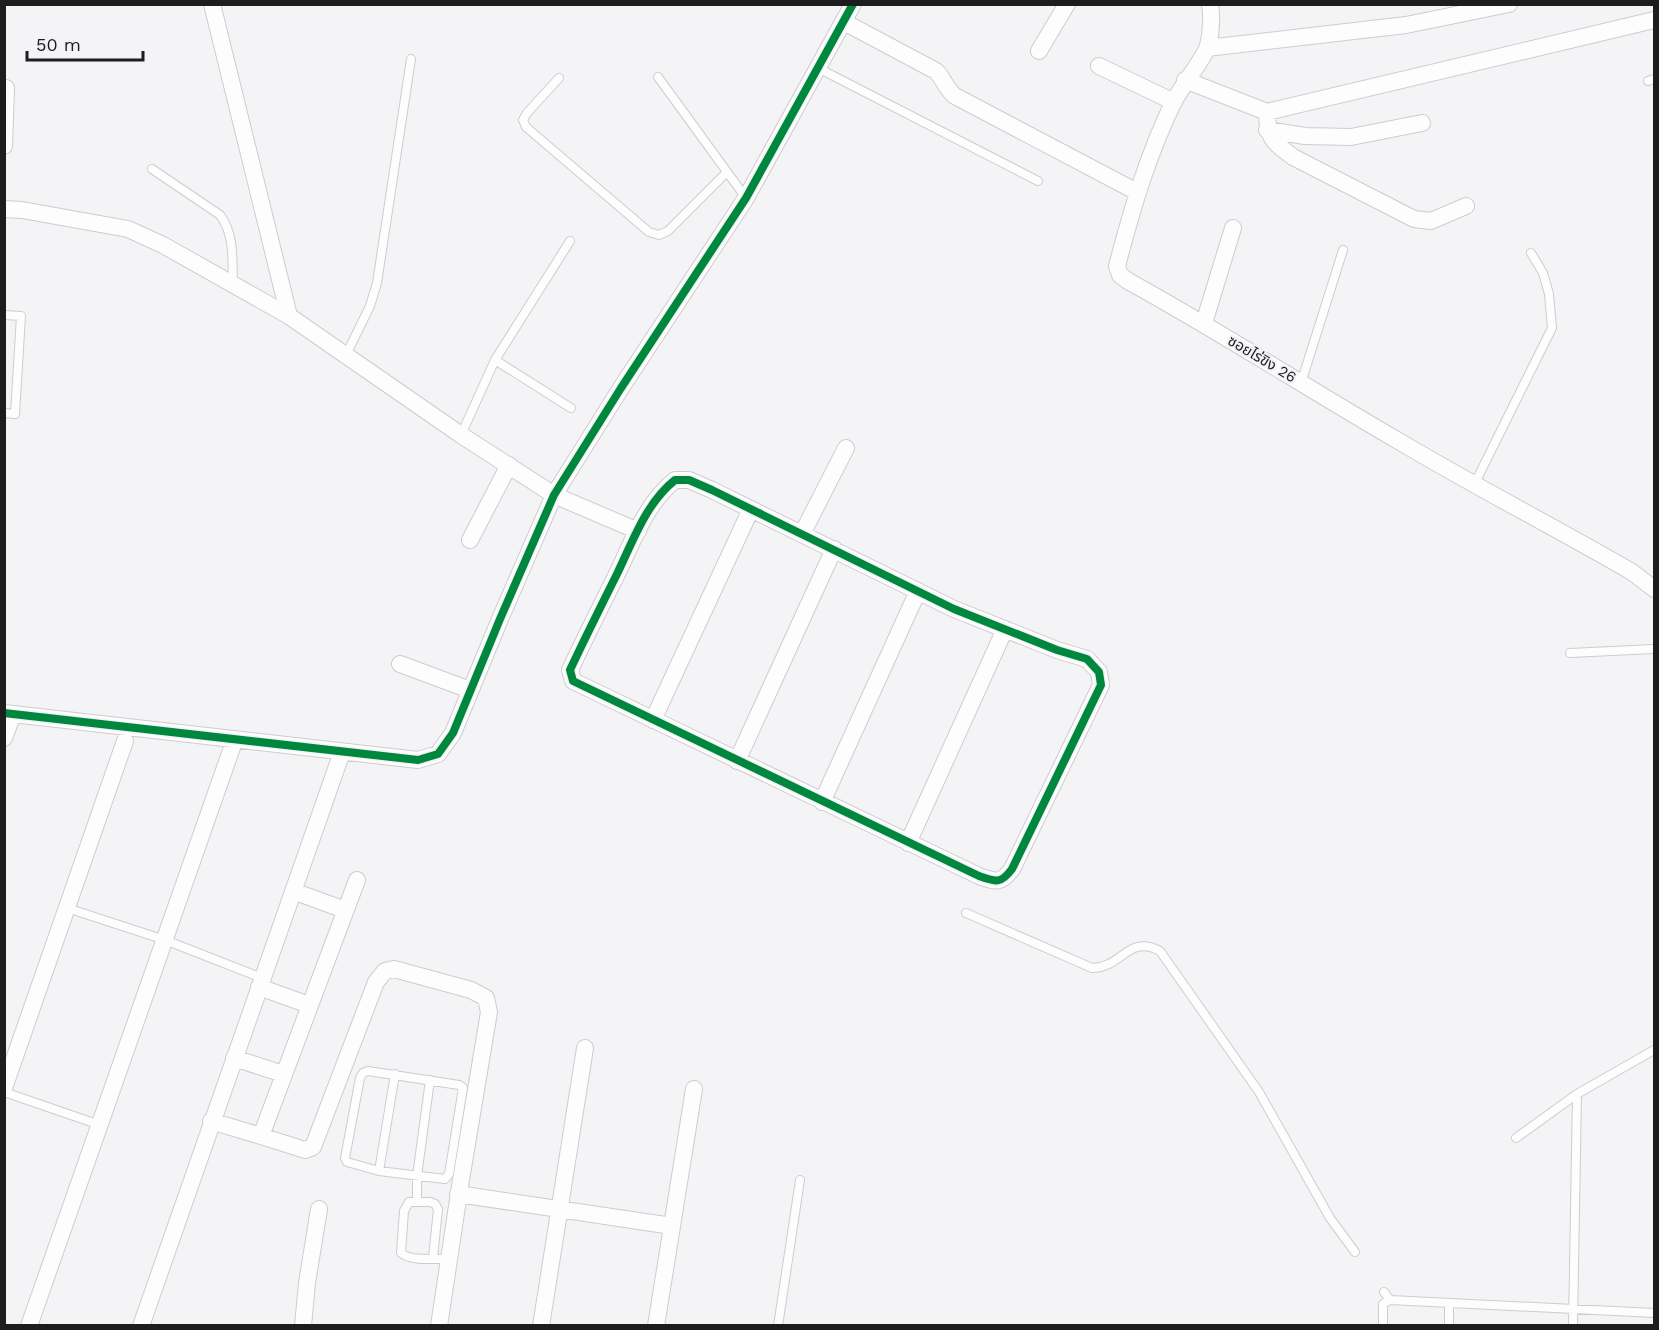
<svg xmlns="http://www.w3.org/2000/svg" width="1659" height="1330" viewBox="0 0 1659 1330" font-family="'Work Sans','Noto Sans Thai',sans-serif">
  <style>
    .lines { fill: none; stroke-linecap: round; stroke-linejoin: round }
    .lane-casing { stroke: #cdcdce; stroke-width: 10 }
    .street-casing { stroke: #cdcdce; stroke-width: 18 }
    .lane { stroke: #fdfdfe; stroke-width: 8 }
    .street { stroke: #fdfdfe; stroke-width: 16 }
    .cycleway-casing { stroke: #f3f3f7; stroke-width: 11 }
    .cycleway { stroke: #00873e; stroke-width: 8 }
    .labels { text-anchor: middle; stroke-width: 4.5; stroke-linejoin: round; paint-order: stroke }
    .street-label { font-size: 15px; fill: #1d1d1e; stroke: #f3f3f7 }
  </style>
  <rect width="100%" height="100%" fill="#f4f4f6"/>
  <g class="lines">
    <g class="lane-casing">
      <path id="lane" d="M818 68 1038 181
        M658 77 746 198
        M559 78 527 113 523 120 526 127 649 232 659 235 668 231 727 172
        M1648 81 1654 79
        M152 169 220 215C235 235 232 260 233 284
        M4 315 21 316 15 414 4 413
        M346 355 370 306 377 283 411 59
        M495 360 571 408
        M1301 383 1343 250
        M461 435 495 360 570 241
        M1474 485 1552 328 1549 294 1543 273 1531 253
        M1570 653 1654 649
        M67 908 165 940 262 978
        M966 913 1092 968C1122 968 1128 934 1160 951L1259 1092 1330 1218 1355 1252
        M368 1071 459 1085 463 1088 449 1174 445 1179 379 1171 347 1162 345 1158 360 1078 363 1073Z
        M4 1092 100 1125
        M1516 1138 1577 1094
        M379 1171 395 1074
        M417 1202V1176L430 1080
        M433 1258 438 1209 435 1204 430 1202H409L404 1211 401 1253C412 1262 435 1258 449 1259
        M1384 1292 1390 1300
        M1449 1304V1326
        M778 1326 800 1180
        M1383 1326V1304L1390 1300 1654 1313
        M1573 1326 1577 1094 1654 1050"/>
    </g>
    <g class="street-casing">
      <path id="street" d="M212 4 289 316
        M1210 4C1212 17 1211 33 1208 46 1204 58 1182 86 1174 101 1148 154 1132 209 1117 266L1120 275 1128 281C1221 332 1310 390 1402 443 1478 488 1556 528 1632 572L1654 589
        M844 22 936 71C944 79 946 89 955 96L1137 192
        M1207 48 1406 25 1509 4
        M1039 51 1067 4
        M1099 66 1174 102
        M1185 80 1267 112 1654 20
        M1267 112C1267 138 1273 142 1293 157L1414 219 1431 221 1466 206
        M1267 130 1305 136 1351 137 1422 123
        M4 146 6 88
        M4 209 22 210 128 229 163 245 289 316 461 435 554 495 638 531
        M1204 323 1233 228
        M675 480H689L712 490 954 609 1057 650 1087 659 1099 672 1101 685 1012 869C1001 884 996 882 979 876L573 681 570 670C585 638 601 606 617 574 633 541 646 503 675 480Z
        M802 534 846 448
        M470 540 509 465
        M400 664 470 690
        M4 713 418 760 438 754 453 733 500 619 554 495 621 388 746 198 853 4
        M653 720 751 509
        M4 738 13 714
        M737 761 834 549
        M822 802 918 591
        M908 843 1005 629
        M293 891 345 910
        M259 987 309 1005
        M234 1058 283 1074
        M4 1088 125 741
        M211 1121 261 1136 357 880
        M261 1136 305 1150 313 1147 376 982 385 971 394 969 471 990 486 998 489 1012 460 1186 439 1326
        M458 1194 672 1226
        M29 1326 235 739
        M141 1326 342 752
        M303 1326 307 1283 319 1209
        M541 1326 585 1048
        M656 1326 694 1089"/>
    </g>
    <use href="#lane" class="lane"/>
    <use href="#street" class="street"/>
    <g class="cycleway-casing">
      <path id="cycleway" d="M675 480H689L712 490 954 609 1057 650 1087 659 1099 672 1101 685 1012 869C1001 884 996 882 979 876L573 681 570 670C585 638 601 606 617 574 633 541 646 503 675 480Z
        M4 713 418 760 438 754 453 733 500 619 554 495 621 388 746 198 853 4"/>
    </g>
    <use href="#cycleway" class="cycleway"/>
  </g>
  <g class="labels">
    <g class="street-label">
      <text transform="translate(1262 359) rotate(31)" y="5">ซอยไร่ขิง 26</text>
    </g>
  </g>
  <rect width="1659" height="1330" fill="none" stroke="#1d1d1e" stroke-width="12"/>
  <path d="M27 51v9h116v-9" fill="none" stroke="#1d1d1e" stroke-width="3"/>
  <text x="36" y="51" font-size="18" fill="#1d1d1e" stroke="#f3f3f7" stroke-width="4.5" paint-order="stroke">50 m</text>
</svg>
